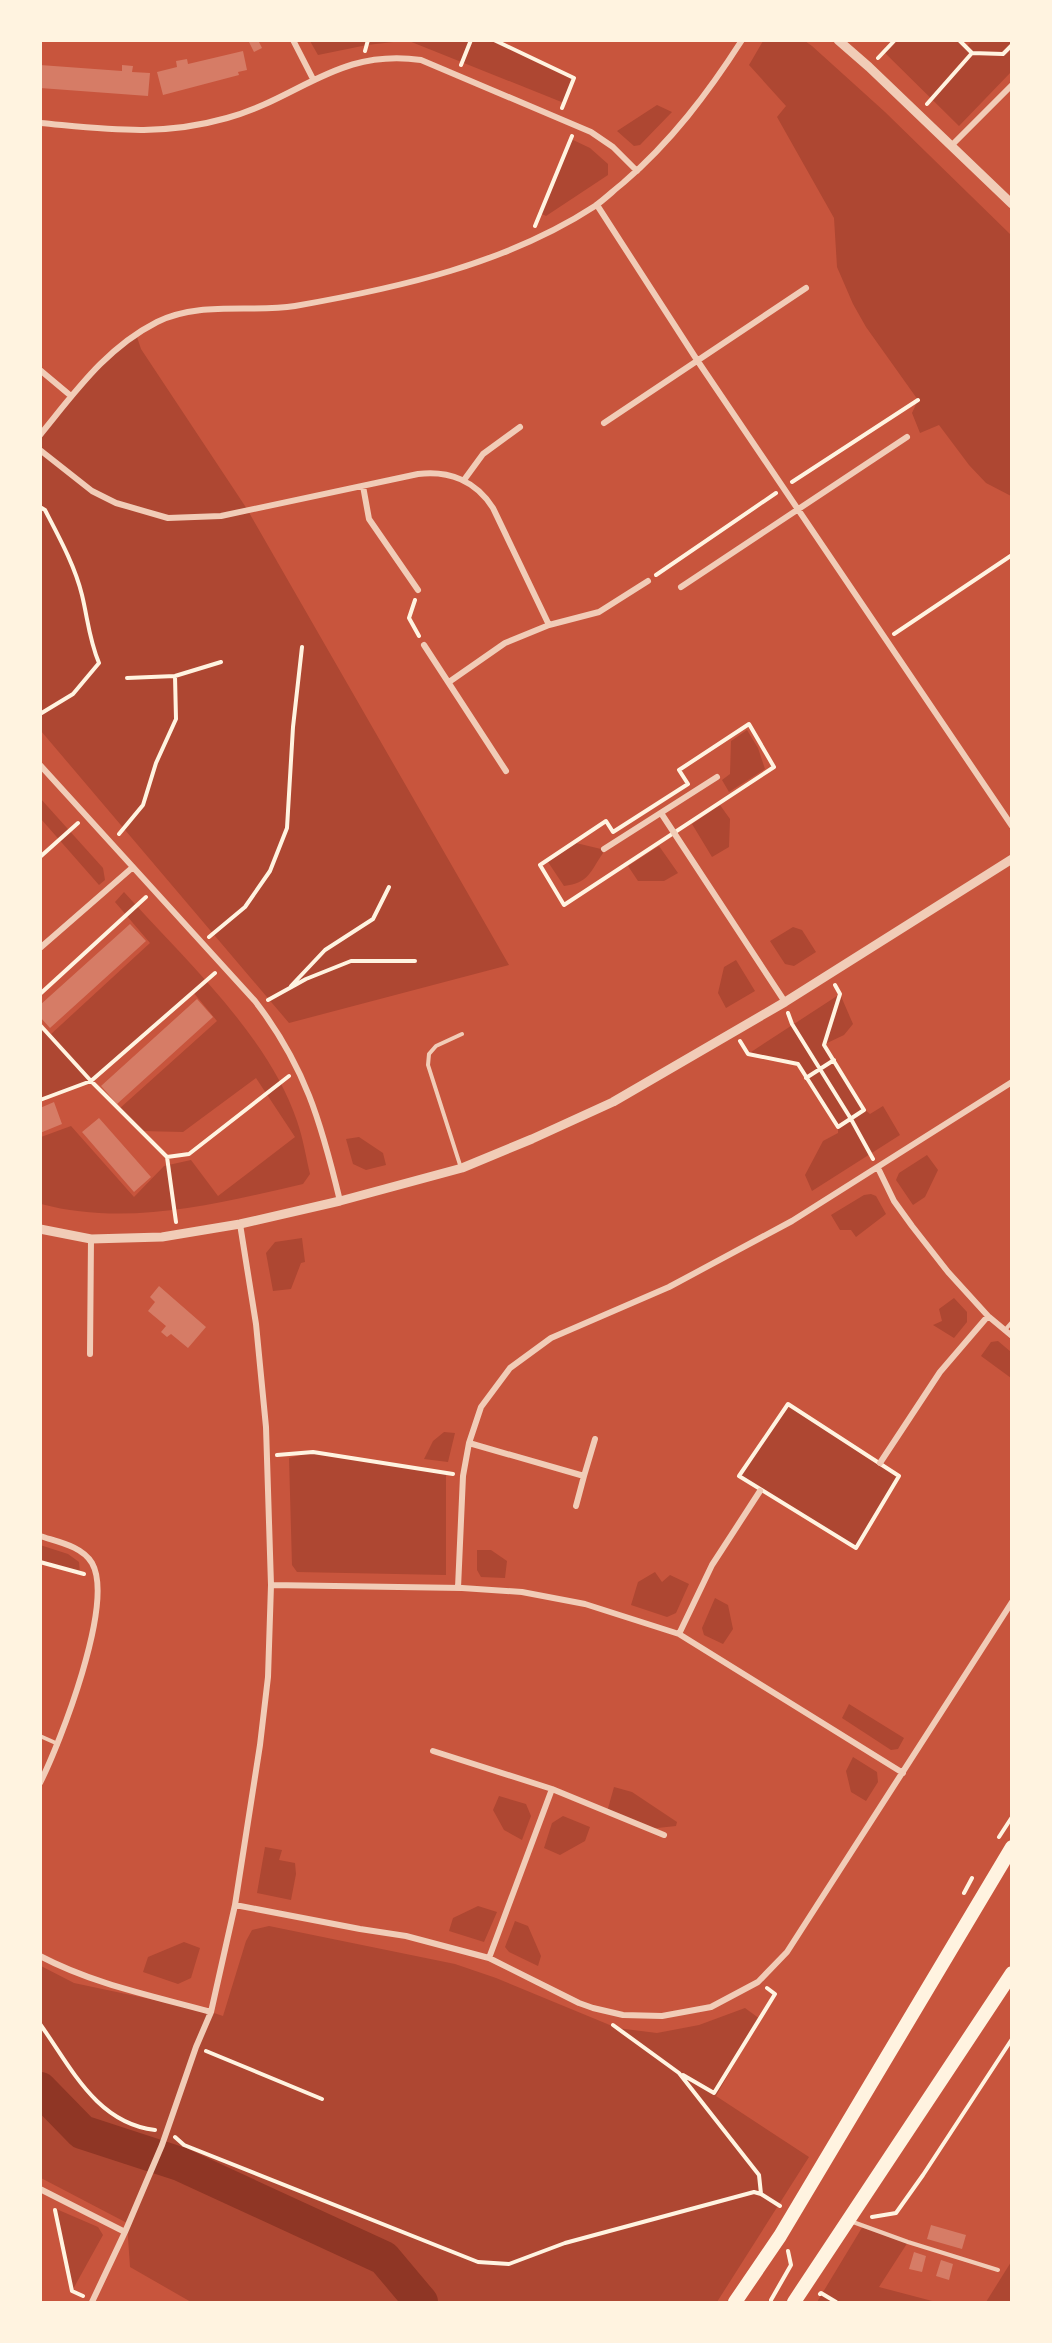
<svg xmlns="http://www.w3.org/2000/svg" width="1052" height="2343" viewBox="0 0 1052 2343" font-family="'Roboto Condensed',sans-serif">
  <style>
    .green { fill: #ae4732 }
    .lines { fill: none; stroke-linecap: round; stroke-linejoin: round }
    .river { stroke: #8f3625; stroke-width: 34 }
    .building { fill: #d67c66 }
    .path { stroke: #fff3e0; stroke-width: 4 }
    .service { stroke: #f1ccb7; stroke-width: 4 }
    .minor { stroke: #f1ccb7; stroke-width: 6 }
    .tertiary { stroke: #f1ccb7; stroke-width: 9 }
    .trunk { stroke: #fff3e0; stroke-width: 14 }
  </style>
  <rect width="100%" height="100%" fill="#c8553d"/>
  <path class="green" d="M310 41H402L367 45 318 55Z
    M409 41H494L574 78 564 103Z
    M763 41H805L812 46 885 112 1011 235V496L986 483 969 465 939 425 920 433 912 413 918 400 866 327 853 304 837 267 834 218 777 117 786 106 749 65Z
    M895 41H959L966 47 972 41H1011V72L959 126 884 52Z
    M657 105 672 112 640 145 634 146 617 131Z
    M571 139 590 148 608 164V175L546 216 540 213Z
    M136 334 141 349 247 509 509 965 289 1023 41 731 40 435 113 350Z
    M747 730 758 748 765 769 729 792 722 780 730 774 731 741Z
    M40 798 103 868 105 880 99 885 41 819Z
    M720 805 730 819 729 847 712 857 692 824Z
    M576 843 601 849 603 853C590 872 589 883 564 886L548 862Z
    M659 846 678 873 664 881H638L628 866Z
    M124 892C183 958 269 1036 297 1121 303 1138 306 1157 310 1174L303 1184C216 1204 128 1227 41 1204V1137L71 1126 134 1197 164 1166 191 1160 218 1196 295 1137 256 1078 183 1132 141 1131 119 1109 217 1021 193 992 91 1081 41 1100 40 1025 50 1035 150 943 115 902Z
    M793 927 802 930 816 952 794 966 785 964 770 941Z
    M736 960 755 991 726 1008 718 993 724 967Z
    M840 994 853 1024 844 1035 825 1044 864 1109 870 1114 883 1106 900 1135 812 1191 805 1175 823 1141 838 1133V1127L798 1065 748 1054Z
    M359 1137 383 1153 386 1165 366 1170 353 1164 346 1139Z
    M927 1155 938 1170 925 1197 913 1205 896 1180 899 1173Z
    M871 1194 876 1196 886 1214 856 1237 851 1230H840L831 1215 864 1195Z
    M302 1238 305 1262 301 1263 291 1289 273 1291 266 1253 275 1242Z
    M954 1298 967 1312V1322L954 1338 933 1325 942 1321 939 1309Z
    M998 1341 1011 1352V1378L981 1356 991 1342Z
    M788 1404 899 1476 856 1548 739 1476Z
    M444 1432 455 1433 448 1462 424 1459 433 1441Z
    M313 1452 446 1473V1575L297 1572 292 1565 289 1458Z
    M40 1545 68 1554 79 1562 80 1573 41 1562Z
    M477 1550H491L507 1561 505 1578 481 1577 477 1570Z
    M655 1572 662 1582 670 1575 689 1584 676 1613 667 1617 631 1605 638 1582Z
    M715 1598 728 1605 733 1629 723 1644 704 1635 702 1628Z
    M849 1704 904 1738 898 1749 891 1750 842 1718Z
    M853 1757 877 1772 878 1782 866 1801 851 1792 846 1771Z
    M614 1787 632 1792 677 1822 676 1826 648 1829 607 1812Z
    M499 1796 526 1804 531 1816 522 1840 504 1830 493 1810Z
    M563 1816 590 1827 585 1841 560 1855 544 1848 552 1823Z
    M265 1847 282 1850 279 1860 295 1863 296 1874 291 1900 257 1893Z
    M478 1906 497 1912 484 1942 449 1931 453 1918Z
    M515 1921 528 1926 541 1956 538 1966 509 1952 505 1947Z
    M269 1926 455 1964 496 1978 617 2028 657 2033 699 2025 745 2008 760 2019 716 2096 809 2157 717 2302H191L130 2267 127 2223 41 2178V1966L74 1983 211 2012 223 2016 246 1941 252 1930Z
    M184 1942 200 1948 191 1978 178 1984 143 1972 148 1957Z
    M54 2208 98 2227 103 2235 72 2291Z
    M863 2226 908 2242 879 2287 936 2302H817Z
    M1011 2262V2302H986Z"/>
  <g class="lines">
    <path class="river" d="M40 2089 82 2132 180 2164 384 2258 421 2302"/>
  </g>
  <path class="building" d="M248 40H258L262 48 254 52Z
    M243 51 247 70 238 72 239 75 163 95 157 72 177 67 176 61 187 59 188 64Z
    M40 65 122 71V65L133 66 132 72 150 73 148 96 40 88Z
    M130 924 146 941 50 1028 40 1017V1005Z
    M197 999 213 1017 117 1104 101 1086Z
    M54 1102 62 1124 40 1133V1108Z
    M99 1118 151 1177 134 1192 82 1132Z
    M159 1286 206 1327 188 1348 171 1334 167 1337 161 1332 166 1326 148 1311 155 1302 150 1297Z
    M931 2225 966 2235 962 2249 927 2239Z
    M914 2252 926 2256 922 2272 909 2269Z
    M941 2260 953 2264 949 2280 936 2276Z"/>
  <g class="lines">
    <path class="path" d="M494 40 574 78 562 108
      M959 40 972 53 1003 54 1012 45
      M365 51 368 40
      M878 58 895 40
      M461 65 471 40
      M927 104 972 53
      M535 226 572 136
      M792 482 918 400
      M40 507 45 510C59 537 75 566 82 595 88 620 89 639 99 663L73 694 40 714
      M656 575 776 493
      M415 600 409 618 419 636
      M894 634 1012 555
      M127 678 175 676 221 662
      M749 724 774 767 564 905 540 865 606 821 613 832 688 784 679 770Z
      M119 834 143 805 156 763 176 719 175 676
      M40 857 78 823
      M209 937 245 907 270 871 287 828 293 727 302 647
      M291 986 325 950 373 919 389 887
      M40 994 146 897
      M268 1000 306 979 351 961H415
      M788 1013 792 1024 851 1119 873 1159
      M40 1025 91 1081 167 1157 176 1222
      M740 1041 748 1054 798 1064 838 1127 864 1110 824 1045 840 994 835 985
      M806 1078 834 1060
      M40 1100 91 1081 215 973
      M167 1157 189 1154 289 1076
      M788 1404 899 1476 856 1548 739 1476Z
      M277 1455 313 1452 453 1474
      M40 1562 84 1574
      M999 1837 1012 1817
      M964 1893 972 1878
      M40 2024C71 2067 96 2123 155 2130
      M613 2025 679 2073 759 2175 761 2194
      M206 2051 322 2099
      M683 2075 714 2093 775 1994 767 1988
      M175 2137 184 2145 478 2262 509 2264 565 2243 754 2192 761 2194 780 2206
      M55 2210 72 2291 83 2296
      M872 2217 896 2213 923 2175 1012 2039
      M820 2294 821 2293 836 2302
      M771 2300 791 2265 788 2251"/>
    <path class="service" d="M461 1168 428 1065 429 1054 436 1046 462 1034
      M1005 1330 1012 1322
      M40 1736 58 1744
      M853 2222 908 2242 998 2270"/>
    <path class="minor" d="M293 40 313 79
      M40 123C108 129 160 137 227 118 300 98 338 48 421 60L591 132 613 147 637 171
      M951 146 1012 85
      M597 205 697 360 1012 826
      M40 370 71 396
      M604 423 806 288
      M40 435C76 391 106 348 157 322 200 301 249 313 295 306 398 288 506 264 595 206 605 199 614 190 623 183 671 142 708 93 742 40
      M40 450 92 491 116 503 168 518 221 516 418 474C449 470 476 481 493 508L549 625
      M464 480 483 454 520 427
      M363 486 369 519 418 590
      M681 587 907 437
      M424 645 506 771
      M449 682 505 643 549 625 599 612 648 581
      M40 765 255 1001C305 1066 321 1122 340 1201
      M661 813 785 1002
      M604 849 717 777
      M40 948 133 867
      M878 1168 894 1201 912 1226 948 1272 988 1316 1012 1336
      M90 1354 91 1239
      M469 1443 584 1476 595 1439
      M880 1463 940 1372 988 1316
      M576 1506 584 1476
      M40 1536C58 1542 82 1546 92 1563 115 1603 60 1743 40 1783
      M271 1585 462 1588 522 1592 585 1604 679 1634 903 1773
      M458 1588 463 1476 469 1443 481 1407 510 1368 551 1338 669 1287 792 1221 1012 1082
      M679 1634 712 1565 760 1491
      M433 1751 552 1789 489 1958
      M552 1789 664 1835
      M235 1905 360 1929 406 1936 489 1958 579 2003 593 2008 623 2015 662 2016 711 2007 758 1982 787 1952 1012 1602
      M40 1956C93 1984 153 1996 211 2012
      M40 2189 125 2232
      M92 2302 125 2232 162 2145 196 2047 211 2012 235 1905 260 1745 268 1677 271 1585 266 1427 256 1324 240 1224"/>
    <path class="tertiary" d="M838 40 869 67 1012 204
      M40 1229 91 1239 162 1237 240 1224 340 1201 462 1168 532 1139 613 1102 785 1002 1012 859"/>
    <path class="trunk" d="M735 2302 780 2236 1012 1847
      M794 2302 1012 1973"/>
  </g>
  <rect width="1052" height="2343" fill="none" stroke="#fff3e0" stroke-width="84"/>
</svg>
